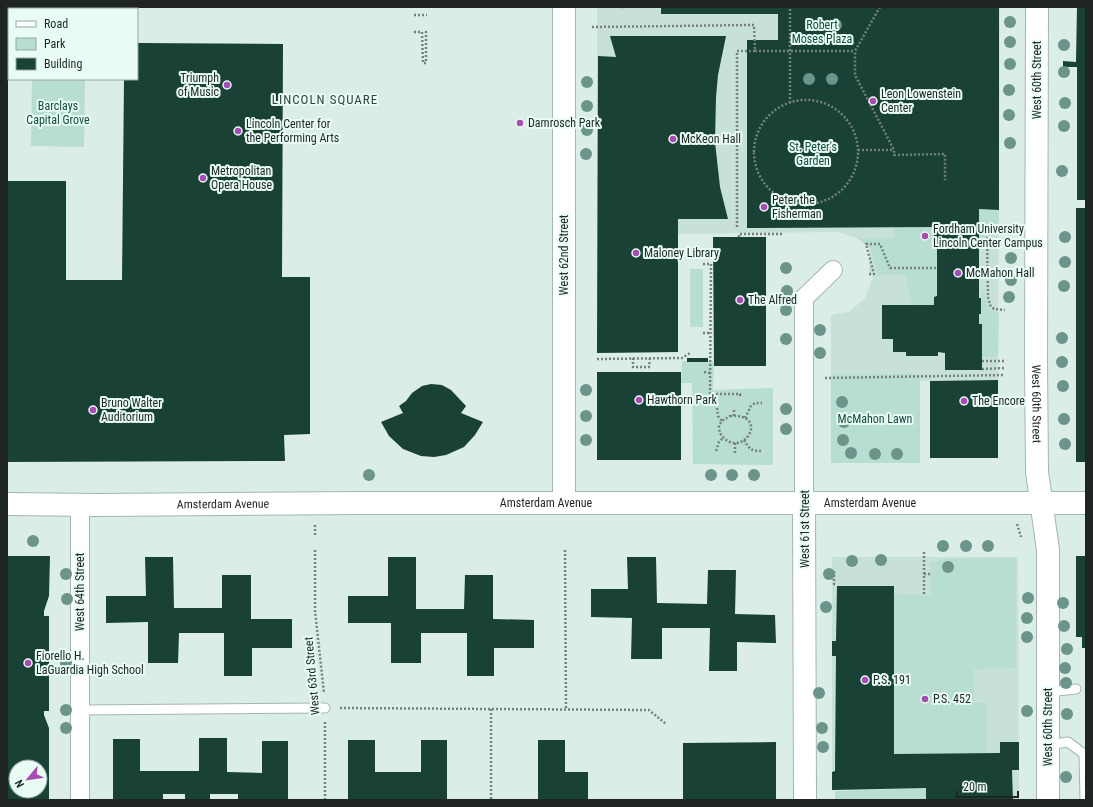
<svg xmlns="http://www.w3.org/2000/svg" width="1093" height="807" viewBox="0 0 1093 807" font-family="'Roboto Condensed',sans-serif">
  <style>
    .built { fill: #c7e1d8 }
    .green { fill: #b8ddd1 }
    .building { fill: #194136; fill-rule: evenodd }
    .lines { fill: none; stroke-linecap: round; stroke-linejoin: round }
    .service-casing { stroke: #a3b6af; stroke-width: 11 }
    .minor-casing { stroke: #a3b6af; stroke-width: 20 }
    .tertiary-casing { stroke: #a3b6af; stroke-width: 24 }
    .primary-casing { stroke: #a3b6af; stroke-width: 24 }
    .path { stroke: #75817d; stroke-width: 2.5; stroke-dasharray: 2 2; stroke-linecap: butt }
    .service { stroke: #fff; stroke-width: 9 }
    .minor { stroke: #fff; stroke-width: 18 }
    .tertiary { stroke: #fff; stroke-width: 22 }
    .primary { stroke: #fff; stroke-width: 22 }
    .tree { fill: #6b948a }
    .poi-dot { fill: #a94bb4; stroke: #e8fbf4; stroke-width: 1.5 }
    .labels { text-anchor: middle; stroke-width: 4; stroke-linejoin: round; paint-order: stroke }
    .park-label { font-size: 12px; fill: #114c3e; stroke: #e8fbf4 }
    .poi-label { font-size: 12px; fill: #1e2522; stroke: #e8fbf4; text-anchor: start }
    .street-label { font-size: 12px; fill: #1e2522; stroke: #e8fbf4 }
    .neighbourhood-label { font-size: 13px; letter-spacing: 1px; fill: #34433e; stroke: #e8fbf4 }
  </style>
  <rect width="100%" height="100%" fill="#daede7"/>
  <path class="built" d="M597 7H1000L998 380 920 381V463H831V315L849 312 865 298 873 277 869 274 870 248 857 238 837 232 678 234V352L597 353Z
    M832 557H1018L1019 800H926V788L832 790Z"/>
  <path class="green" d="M32 79H85L84 147 31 146Z
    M979 209 999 210V223L991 226 985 234V242H982V238H979Z
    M894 227H934V236H937V296L934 297V305H911L906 275H878L870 248 857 238H894Z
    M690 269H703V327H690Z
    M982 293H985C985 302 988 313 999 313L998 357H982V324H979V314L981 313Z
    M682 361 714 362 713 390 773 388V465L693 464 692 383H681Z
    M831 374H920V463H831Z
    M1016 558V668L974 669V703H987V753L894 754V594L931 595 930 562 941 561V559Z
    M926 788V800H835V791Z"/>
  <path class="building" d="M661 7H999V210L979 209V298H981V314H979V324H982V370H945V353L938 352V356H906V352H893V339H882V305H934V297L937 296V236H934V227L747 228V40H778V14H661Z
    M1077 7H1086V200H1077V67H1063V61L1076 62Z
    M610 36H726L718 75 716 97 715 142 720 187 728 219H678V352L597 353 598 56 616 57Z
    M137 43 283 44 282 277H310V434L284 435 285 461 7 462V181H66V280H122L124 79H137Z
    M1076 208H1086V462H1076Z
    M713 237H766V366H714Z
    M687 358H708V362H687Z
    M597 372H681V460H597Z
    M998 380V458H930V381Z
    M431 384 442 385 451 390 466 406 461 413 483 422 475 435 464 447 446 455 434 457 421 456 403 449 389 436 381 422 403 413 399 406 406 401 412 393 422 386Z
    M7 556H50L49 596 44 611V616H49V711H44V715L49 728V800H7ZM16 767H40V791H16Z
    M1076 556H1086V648H1082V637H1076Z
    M145 557H173L174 608H222V575H251V619H292V648H252V676H224V633H179L178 663H148V622L106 623V596H146Z
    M388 557H416V609H464L465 575H493V619L534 620V648H494V676H467V633H421V663H391V623H348V596H388Z
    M627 557H656L657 603 707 604 708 570H736L735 614 775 615 776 643 737 642V671H709L710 628H662V659H631L632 618 591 617V589H628Z
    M837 586H894V754L1000 753V742H1019V770H1012L1013 800H926V788L832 790V772L835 771 836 656H832V641H836Z
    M199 738H227V772L262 773V741H288V800H238V794H210V800H185V794H163V799L113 800V739H140V771H199Z
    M348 740H375V772H421V740H447V800H348Z
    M538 740H565V772H588V800H538Z
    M776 742V800H683V743Z"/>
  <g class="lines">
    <g class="service-casing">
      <path id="service" d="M1048 692 1076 689
        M81 710 325 708
        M1048 745 1068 742 1084 754 1085 800"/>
    </g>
    <g class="minor-casing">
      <path id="minor" d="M804 503V298L833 270
        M80 504V800"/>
    </g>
    <g class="tertiary-casing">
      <g id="tertiary">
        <path d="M564 7V503"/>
        <path id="s1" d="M1037 7 1036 360 1037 472 1048 550V800"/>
        <path d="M804 503 805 800"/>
      </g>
    </g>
    <g class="primary-casing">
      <g id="primary">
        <path id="s2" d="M7 504 98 505 363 503H1086"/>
      </g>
    </g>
    <path class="path" d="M621 7H624
      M880 7 855 51V75L894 150V155L945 154V180
      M414 15H427
      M592 27 754 25 755 51H855
      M414 32H422L423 63H426V32H427
      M754 152a52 52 0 1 1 104 0a52 52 0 1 1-104 0Z
      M790 103V7
      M858 150H894
      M805 205V221
      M1005 226 995 227 987 233 988 297 990 305 994 309 1005 310
      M737 227V51H755
      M739 237V234H782
      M703 264H711L710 394H740V398
      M869 274H874L866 244H880L890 268H937
      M703 333H711
      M633 358V367H649L650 358
      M597 359 682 358 690 353
      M982 361H1005
      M982 369 1005 368
      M704 372 710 373
      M825 378 1005 375
      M717 408 718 416 722 421
      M730 416C769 413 746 456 725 439 720 435 719 431 719 425L722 421Z
      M734 416V410
      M745 418 751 406 755 403H762
      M744 440C750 450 751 451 763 451
      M716 451 719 442 723 438
      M735 453V443
      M1017 524 1021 537
      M315 535V524
      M315 550V611L324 693
      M565 550 566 709
      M924 552V595
      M834 571V584H837
      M924 574H931
      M340 708 649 710 666 724
      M491 709V800
      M325 800V722"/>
    <use href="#service" class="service"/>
    <use href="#minor" class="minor"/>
    <use href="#tertiary" class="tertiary"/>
    <use href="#primary" class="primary"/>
  </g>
  <g class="tree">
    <circle cx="1010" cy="22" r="6"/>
    <circle cx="836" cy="25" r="6"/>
    <circle cx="1010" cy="42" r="6"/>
    <circle cx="1064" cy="45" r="6"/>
    <circle cx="1010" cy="64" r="6"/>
    <circle cx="1064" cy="72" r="6"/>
    <circle cx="809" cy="79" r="6"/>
    <circle cx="832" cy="79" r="6"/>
    <circle cx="587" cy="82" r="6"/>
    <circle cx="1009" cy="90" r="6"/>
    <circle cx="1065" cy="103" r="6"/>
    <circle cx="587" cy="106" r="6"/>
    <circle cx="1009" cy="115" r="6"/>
    <circle cx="1064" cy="126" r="6"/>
    <circle cx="587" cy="130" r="6"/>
    <circle cx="1010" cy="143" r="6"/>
    <circle cx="586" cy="154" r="6"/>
    <circle cx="1062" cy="171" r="6"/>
    <circle cx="1065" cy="237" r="6"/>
    <circle cx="1011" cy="258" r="6"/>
    <circle cx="1065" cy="262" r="6"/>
    <circle cx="786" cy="268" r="6"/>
    <circle cx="1011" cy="280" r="6"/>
    <circle cx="1064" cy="286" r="6"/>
    <circle cx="787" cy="291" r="6"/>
    <circle cx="1009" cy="297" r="6"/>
    <circle cx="786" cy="310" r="6"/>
    <circle cx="820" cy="330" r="6"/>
    <circle cx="1062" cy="338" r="6"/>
    <circle cx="786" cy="339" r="6"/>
    <circle cx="820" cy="353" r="6"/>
    <circle cx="1062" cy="362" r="6"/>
    <circle cx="1063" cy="386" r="6"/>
    <circle cx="586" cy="390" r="6"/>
    <circle cx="842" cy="402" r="6"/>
    <circle cx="786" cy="409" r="6"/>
    <circle cx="586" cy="416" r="6"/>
    <circle cx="1064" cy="419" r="6"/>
    <circle cx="844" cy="422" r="6"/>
    <circle cx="786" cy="429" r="6"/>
    <circle cx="586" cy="440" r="6"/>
    <circle cx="843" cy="440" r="6"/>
    <circle cx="1065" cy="444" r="6"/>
    <circle cx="851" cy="453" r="6"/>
    <circle cx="875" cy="454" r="6"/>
    <circle cx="897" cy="454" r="6"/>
    <circle cx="369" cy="475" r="6"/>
    <circle cx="711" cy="475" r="6"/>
    <circle cx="732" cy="475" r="6"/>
    <circle cx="754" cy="475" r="6"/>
    <circle cx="33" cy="541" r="6"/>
    <circle cx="943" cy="546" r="6"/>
    <circle cx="966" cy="546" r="6"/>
    <circle cx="988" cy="546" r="6"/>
    <circle cx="881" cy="560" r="6"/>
    <circle cx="852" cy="561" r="6"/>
    <circle cx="948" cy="567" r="6"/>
    <circle cx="66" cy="574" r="6"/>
    <circle cx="829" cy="574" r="6"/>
    <circle cx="1028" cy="598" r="6"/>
    <circle cx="67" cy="599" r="6"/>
    <circle cx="1063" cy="603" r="6"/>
    <circle cx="826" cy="607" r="6"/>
    <circle cx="1027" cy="618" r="6"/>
    <circle cx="1064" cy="626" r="6"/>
    <circle cx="1027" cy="637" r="6"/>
    <circle cx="1067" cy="649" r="6"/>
    <circle cx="66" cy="663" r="6"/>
    <circle cx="1065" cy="668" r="6"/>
    <circle cx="1066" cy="683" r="6"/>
    <circle cx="819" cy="693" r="6"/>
    <circle cx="66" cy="710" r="6"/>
    <circle cx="1027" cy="711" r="6"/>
    <circle cx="1067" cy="714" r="6"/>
    <circle cx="66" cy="728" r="6"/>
    <circle cx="822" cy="728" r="6"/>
    <circle cx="823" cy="747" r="6"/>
    <circle cx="1066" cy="777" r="6"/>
  </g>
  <g class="poi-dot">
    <circle cx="227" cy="85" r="4"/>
    <circle cx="873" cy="101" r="4"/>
    <circle cx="520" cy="123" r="4"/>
    <circle cx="238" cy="131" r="4"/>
    <circle cx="673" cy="139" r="4"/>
    <circle cx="203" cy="178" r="4"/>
    <circle cx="764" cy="207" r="4"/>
    <circle cx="925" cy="236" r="4"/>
    <circle cx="636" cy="253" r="4"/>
    <circle cx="958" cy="273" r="4"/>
    <circle cx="740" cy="300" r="4"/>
    <circle cx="639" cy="400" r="4"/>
    <circle cx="964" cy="401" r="4"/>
    <circle cx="93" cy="410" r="4"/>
    <circle cx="28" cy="663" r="4"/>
    <circle cx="865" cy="680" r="4"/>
    <circle cx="925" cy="699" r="4"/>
  </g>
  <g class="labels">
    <g class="park-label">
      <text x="822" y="29">Robert<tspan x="822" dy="14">Moses Plaza</tspan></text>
      <text x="58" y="110">Barclays<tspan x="58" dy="14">Capital Grove</tspan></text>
      <text x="813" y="151">St. Peter's<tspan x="813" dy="14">Garden</tspan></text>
      <text x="875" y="423">McMahon Lawn</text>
    </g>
    <g class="poi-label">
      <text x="219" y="82" text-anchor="end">Triumph<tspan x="219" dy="14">of Music</tspan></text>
      <text x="881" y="98">Leon Lowenstein<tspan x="881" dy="14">Center</tspan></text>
      <text x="528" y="127">Damrosch Park</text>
      <text x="246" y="128">Lincoln Center for<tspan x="246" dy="14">the Performing Arts</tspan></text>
      <text x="681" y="143">McKeon Hall</text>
      <text x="211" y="175">Metropolitan<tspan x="211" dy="14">Opera House</tspan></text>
      <text x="772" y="204">Peter the<tspan x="772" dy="14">Fisherman</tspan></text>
      <text x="933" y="233">Fordham University<tspan x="933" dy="14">Lincoln Center Campus</tspan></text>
      <text x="644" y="257">Maloney Library</text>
      <text x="966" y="277">McMahon Hall</text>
      <text x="748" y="304">The Alfred</text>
      <text x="647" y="404">Hawthorn Park</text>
      <text x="972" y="405">The Encore</text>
      <text x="101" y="407">Bruno Walter<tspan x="101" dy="14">Auditorium</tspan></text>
      <text x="36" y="660">Fiorello H.<tspan x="36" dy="14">LaGuardia High School</tspan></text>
      <text x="873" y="684">P.S. 191</text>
      <text x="933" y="703">P.S. 452</text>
    </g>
    <g class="street-label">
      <text transform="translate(1037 80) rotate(-90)" y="4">West 60th Street</text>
      <text transform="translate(564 255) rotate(-90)" y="4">West 62nd Street</text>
      <text dy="4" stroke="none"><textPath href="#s1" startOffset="397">West 60th Street</textPath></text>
      <text dy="4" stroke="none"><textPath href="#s2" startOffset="539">Amsterdam Avenue</textPath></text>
      <text dy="4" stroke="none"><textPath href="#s2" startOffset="863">Amsterdam Avenue</textPath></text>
      <text dy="4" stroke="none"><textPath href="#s2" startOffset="216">Amsterdam Avenue</textPath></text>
      <text transform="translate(805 529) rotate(-90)" y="4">West 61st Street</text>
      <text transform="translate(80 592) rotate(-90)" y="4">West 64th Street</text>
      <text transform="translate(312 676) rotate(-95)" y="4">West 63rd Street</text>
      <text transform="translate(1048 727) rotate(-90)" y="4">West 60th Street</text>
    </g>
    <g class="neighbourhood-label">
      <text x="325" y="104">LINCOLN SQUARE</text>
    </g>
  </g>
  <rect width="1093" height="807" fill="none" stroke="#1e2522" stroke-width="16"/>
  <rect x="8" y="8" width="130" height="72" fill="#e8fbf4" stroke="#97a5a0"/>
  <rect x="16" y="21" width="20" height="6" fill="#ffffff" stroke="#97a5a0"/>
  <text x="44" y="28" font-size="12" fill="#1e2522">Road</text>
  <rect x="16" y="38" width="20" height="12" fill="#b8ddd1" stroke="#97a5a0"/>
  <text x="44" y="48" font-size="12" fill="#1e2522">Park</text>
  <rect x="16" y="58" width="20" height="12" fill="#194136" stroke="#97a5a0"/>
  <text x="44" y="68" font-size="12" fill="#1e2522">Building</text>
  <g transform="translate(28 779) rotate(241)"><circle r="19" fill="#e8fbf4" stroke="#97a5a0"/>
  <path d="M0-3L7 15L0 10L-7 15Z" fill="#a94bb4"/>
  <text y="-6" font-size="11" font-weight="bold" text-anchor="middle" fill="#1e2522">N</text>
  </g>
  <path d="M957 791v6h61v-6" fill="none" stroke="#1e2522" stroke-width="2"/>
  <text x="963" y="791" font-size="12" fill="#1e2522" stroke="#e8fbf4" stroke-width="3" paint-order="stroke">20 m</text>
</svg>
